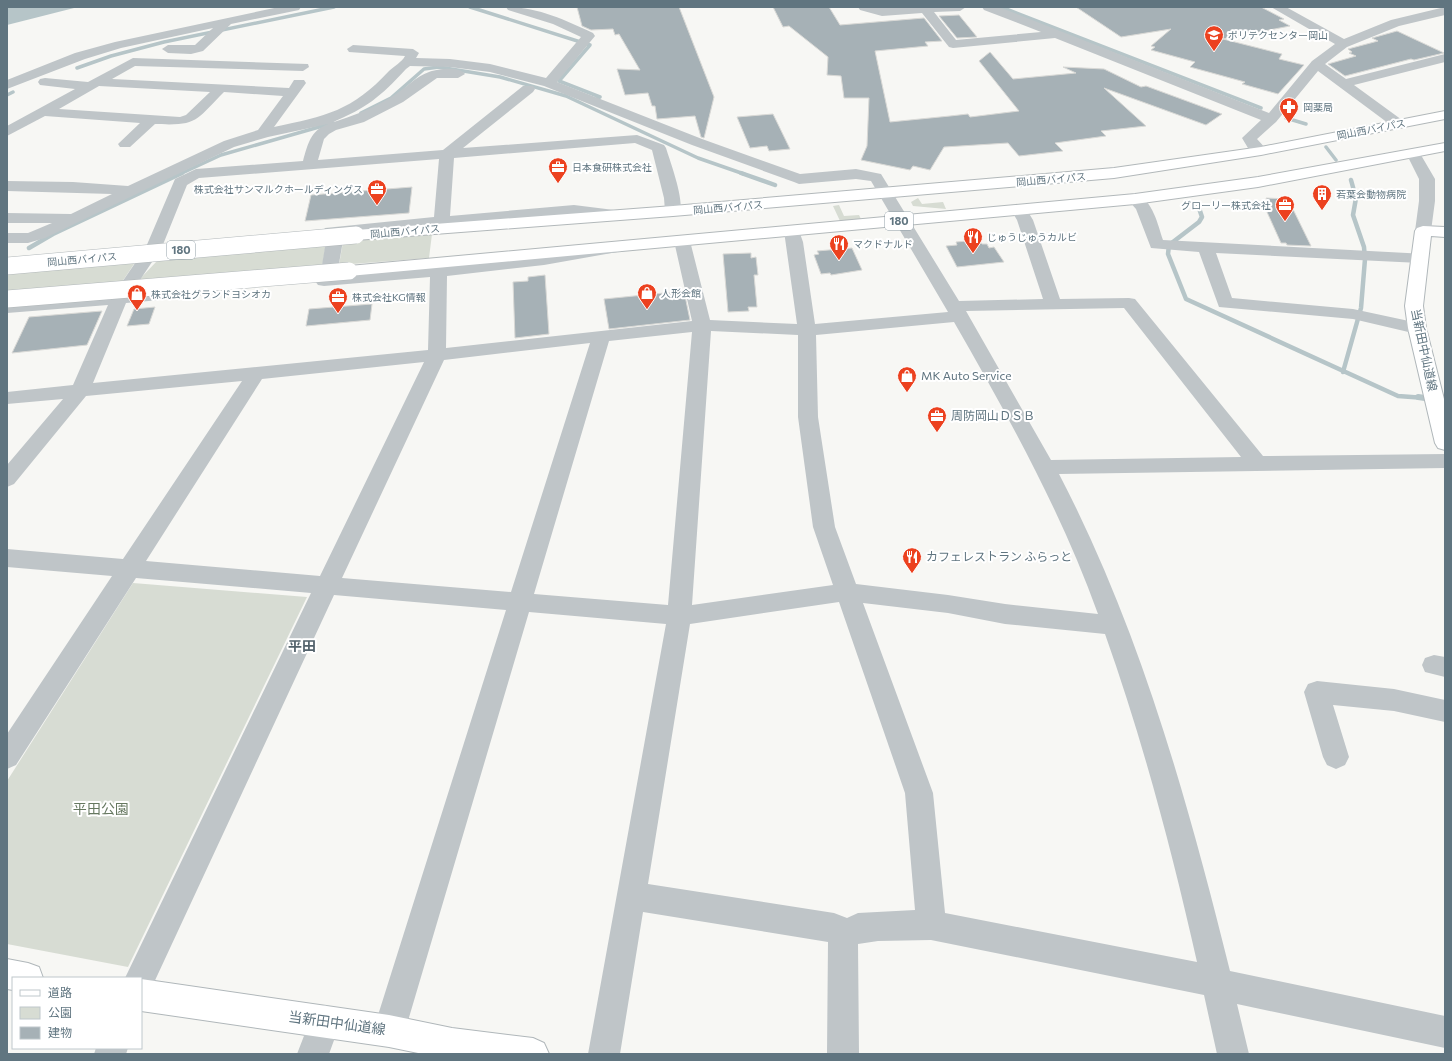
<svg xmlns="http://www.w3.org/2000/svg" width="1452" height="1061" viewBox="0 0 1452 1061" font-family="Commissioner,'Noto Sans JP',sans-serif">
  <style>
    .green { fill: #d7dcd3 }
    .water { fill: #b6c5c8 }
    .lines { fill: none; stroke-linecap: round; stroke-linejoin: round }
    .stream-far2 { stroke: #b6c5c8; stroke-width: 3.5 }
    .stream-far1 { stroke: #b6c5c8; stroke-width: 4.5 }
    .stream { stroke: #b6c5c8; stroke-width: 6 }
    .building { fill: #a6b1b6; stroke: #d9d9d6 }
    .major-casing { stroke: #b0b7ba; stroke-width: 2 }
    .highway-casing { stroke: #b2b8ba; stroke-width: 2 }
    .minor { fill: #bfc5c8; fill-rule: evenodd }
    .major { fill: #fff; fill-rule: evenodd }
    .highway { fill: #fff; fill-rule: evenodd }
    .highway-bridge-casing { stroke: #b2b8ba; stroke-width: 18; stroke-linecap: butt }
    .highway-bridge { stroke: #fff; stroke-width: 17 }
    .labels { text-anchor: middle; stroke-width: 4; stroke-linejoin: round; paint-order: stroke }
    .far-poi-label { font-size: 10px; fill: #607580; stroke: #fff; text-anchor: start }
    .far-street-label { font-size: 10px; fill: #607580; stroke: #fff }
    .shield { fill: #fff; stroke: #909ea6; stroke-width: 1 }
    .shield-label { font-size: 11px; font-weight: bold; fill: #607580 }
    .street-label { font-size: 12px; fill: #607580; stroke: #fff }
    .poi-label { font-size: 12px; fill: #607580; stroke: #fff; text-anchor: start }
    .quarter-label { font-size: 14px; font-weight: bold; fill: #53626b; stroke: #fff }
    .near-park-label { font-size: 14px; fill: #667860; stroke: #fff }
    .near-street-label { font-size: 14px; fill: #607580; stroke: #fff }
  </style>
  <rect width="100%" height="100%" fill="#f7f7f4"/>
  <path class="green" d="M918 198 922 204 943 202 946 209 913 206 911 202Z
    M839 205 844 216 859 215 861 219 840 221 833 206Z
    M432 234 429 258 339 265 343 242Z
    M326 244 322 267 135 284 157 261Z
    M136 261 120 285 7 293V272Z
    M133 583 307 597 128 967 7 944V781Z"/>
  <path class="water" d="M7 7H78L7 25Z"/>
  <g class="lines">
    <path class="stream-far2" d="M470 7 590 45 559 81 600 97 592 102
      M1001 7 1261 108
      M77 68 111 56 164 42 334 7
      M7 95 13 92
      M361 113 391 98 424 69 439 67 500 77 566 96 698 158 744 174
      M1286 118 1306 124
      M1326 147 1336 160
      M180 174 221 155 333 123"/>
    <path class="stream-far1" d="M741 173 775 185
      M1198 205 1202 217 1199 222 1169 245 1168 254 1186 299 1398 396 1425 398
      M29 248 53 234 182 173
      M1343 372 1361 308 1365 259 1364 247 1353 215 1356 198 1351 180"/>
    <path class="stream" d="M1418 397 1425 398"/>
  </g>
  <path class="building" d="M577 7H679L714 97 704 138 701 137 695 116 657 119 655 106H652L648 93 625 95 617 69 640 70 619 34 615 35 613 29 591 30 582 26Z
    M773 7H829L840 25 924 18 942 41 925 42 928 46 875 51 890 122 950 116 968 114 970 117 1019 111 979 61 990 52 1013 79 1076 73 1063 67 1104 69 1141 87 1146 86 1222 114 1206 125 1104 88 1146 126 1101 131 1106 136 1055 143 1063 151 1019 156 1008 143 944 147 930 170 913 166 910 170 861 160 867 146 869 98H844L841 76 827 75 828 57 789 26 783 27Z
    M1076 7H1261L1284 19 1279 20 1290 26 1223 39 1282 54 1279 59 1304 65 1278 94 1242 84 1245 82 1190 67 1195 62 1151 50 1155 47 1151 46 1171 29 1121 37Z
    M959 15 977 37 957 38 939 16Z
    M1397 31 1444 53 1414 60 1411 59 1345 76 1328 64 1356 56 1349 53 1352 52 1348 49 1378 41 1372 38Z
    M773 114 790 149 769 151 767 146 750 148 737 117Z
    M412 187 409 213 305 221 311 195Z
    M1266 198 1288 199 1311 246 1287 245 1286 243H1281L1262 201 1267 200Z
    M979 240 982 244H987L989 248 994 247 1004 262 957 267 946 246 957 245 956 242Z
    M852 248 862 270 831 275 830 273 821 274 814 255 819 254 817 251Z
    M751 253V258L756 257 758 275H754L757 307H748L749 311 728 312 723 254Z
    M545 275 549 334 515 338 513 282 528 281V277Z
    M684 291 690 320 609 329 604 299Z
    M372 304 370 320 306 326 309 309Z
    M155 307 149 324 127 326 134 309Z
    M102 311 87 345 12 353 29 317Z"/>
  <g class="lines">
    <g class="major-casing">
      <path id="major" d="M1423 226 1445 227V237L1431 236 1423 306 1426 328 1445 403V450L1438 448 1435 443 1408 328 1405 306 1415 231 1417 228Z
        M7 959 28 963 39 967 43 978H13V990L7 989Z
        M141 979 389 1015 452 1028 533 1038 544 1043 549 1054H423L389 1047 141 1011Z"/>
    </g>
    <g class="highway-casing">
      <path id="highway" d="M1445 111V119L1261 155 1114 178 673 216 356 240 350 238 348 235 350 232 356 230 673 206 1114 168 1261 147Z
        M1445 143V151L1258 187 1135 204 349 276 343 275 341 271 343 267 349 266 1135 194 1258 177Z"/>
    </g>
    <path class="minor" d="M279 7H301L299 10 231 24 203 51 191 54 168 53 162 49 168 45H195L213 28 121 48 85 59 7 89V80L75 53 115 42Z
      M506 7C538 7 565 20 593 33L595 36 557 82 702 139 800 174 856 169 881 174 959 301 1043 299 1017 220 1011 210 1013 207H1025L1033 220 1060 299 1129 298 1135 299 1263 456 1445 454V468L1059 474C1140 629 1188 802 1230 971L1445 1016V1048L1237 1004 1249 1054H1217L1204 995 931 940 878 941 858 944 859 1054H827L828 942 643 912 620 1054H588L666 624 529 612 405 1031 400 1042 389 1047 378 1042 373 1031 506 610 334 595 151 989 141 993V978H125L311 593 136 578 16 765 7 769V734L112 576 7 567V549L123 559 242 381 86 396 14 484 7 487V465L63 399 7 404V392L73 385 108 305 7 313V303L114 294 146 247 175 179 196 169 303 161C308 144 310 131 328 124L268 137 234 147 45 238 28 243H7V233H28L52 223H7V213L71 214 112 194 7 191V181L73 182 128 186 224 141 258 130 283 96 224 92C195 121 198 126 155 124L130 147H120L118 144 140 123 45 116 7 136V126L75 89 40 85 38 82 40 79 45 78 88 82 133 58 308 64 309 67 303 71 135 66 112 79 289 88 294 80H304L306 83 274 127C326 116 352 111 389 71 394 66 402 62 405 56L349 52 347 49 353 45 413 49 419 53 416 58 450 59 490 64 546 78 581 37 553 24 508 10ZM410 66 450 67 490 72 544 86 692 145 794 182 799 184 856 179 871 181 948 312 815 324 803 242 798 228 792 226 786 228 784 231 797 324 710 320 690 241 688 238 682 236 676 238 674 241 692 321 446 348 447 276 544 265 623 251 625 248 623 245 617 243 508 260 337 275 344 235 574 215 614 220 620 218 622 215 620 212 614 210 574 205 450 216 454 158 635 143 652 150 664 198 665 211 667 214H679C686 204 670 161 666 148L664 145 637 135 463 148 533 92 535 89 533 86H523L443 150 318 160 324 139 329 134 336 130 364 122 403 102 437 78H458L465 74C459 66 438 69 429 72 416 76 405 89 393 96 374 108 353 116 331 123 368 107 379 98 406 69ZM99 86 210 92 186 115 180 117 59 109ZM439 159 434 217 325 228 323 231 327 235 320 277 315 281 318 285 324 286 430 277 428 350 93 383 126 303 194 297 200 296 203 292 200 288 194 287 132 292 162 247 187 185 199 178ZM1124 308 1241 457 1051 460 966 311ZM954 322C1008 416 1061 511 1098 614L1005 604 948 595 856 584 835 527 818 417 816 335ZM711 331 798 335V417L813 527 833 585 692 605ZM692 332 668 605 534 594 609 341ZM590 343 511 592 342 578 444 360ZM424 362 320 576 146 561 262 379ZM839 602 905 793 915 910 858 913 847 918 834 913 648 884 690 624ZM863 603 948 613 1005 624 1105 634C1143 741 1172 851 1197 962L945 913 933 793Z
      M858 7 882 8 966 7 960 11 934 12 956 40 1041 32 984 10 982 7H999L1269 113 1312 61 1335 44 1271 7H1286L1344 39 1391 20 1445 7V15L1399 26 1347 47 1325 64 1346 79 1445 54V62L1354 85 1402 120 1404 123 1402 126H1392L1318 71 1276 122 1257 139 1268 151 1266 154 1261 155 1248 148 1242 138 1261 120 1055 38 953 48 949 47 922 13 882 16 860 10Z
      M1413 149 1418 150 1435 179V201L1431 231 1429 234 1423 236 1417 234 1415 231 1419 201V179L1406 153 1408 150Z
      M1135 194C1153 199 1158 226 1163 240L1426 254 1428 258 1426 262 1420 263 1216 253 1232 298 1353 309 1423 324 1426 328 1423 332 1417 334 1353 319 1219 307 1199 252 1151 248 1136 209 1127 199 1130 196Z
      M1434 655 1445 657V677L1425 672 1422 665 1425 658Z
      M1317 681 1394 689 1445 700V722L1394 711 1333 705 1349 757 1345 765 1336 769 1327 765 1323 757 1304 692 1308 684Z
      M325 1005 336 1010 341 1021 329 1054H297L314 1010Z
      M96 1048H128L126 1054H94Z"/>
    <use href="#major" class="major"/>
    <use href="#highway" class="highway"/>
    <g class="highway-bridge-casing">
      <path id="highway-bridge" d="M7 266 356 235
        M7 299 349 271"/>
    </g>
    <use href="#highway-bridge" class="highway-bridge"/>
  </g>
  <defs>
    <g id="school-pin" transform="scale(1)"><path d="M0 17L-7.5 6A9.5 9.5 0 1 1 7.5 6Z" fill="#ec411f" stroke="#fff"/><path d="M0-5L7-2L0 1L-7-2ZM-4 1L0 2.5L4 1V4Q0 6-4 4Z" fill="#fff"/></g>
    <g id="pharmacy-pin" transform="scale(1)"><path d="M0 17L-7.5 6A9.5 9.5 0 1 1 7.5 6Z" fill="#ec411f" stroke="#fff"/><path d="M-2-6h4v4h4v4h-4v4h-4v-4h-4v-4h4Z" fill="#fff"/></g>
    <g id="office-pin" transform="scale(1)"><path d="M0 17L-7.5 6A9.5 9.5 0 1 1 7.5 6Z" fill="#ec411f" stroke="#fff"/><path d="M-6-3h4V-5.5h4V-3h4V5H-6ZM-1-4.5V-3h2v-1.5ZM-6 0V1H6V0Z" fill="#fff"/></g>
    <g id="building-pin" transform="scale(1)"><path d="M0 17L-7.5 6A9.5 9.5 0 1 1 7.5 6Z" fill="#ec411f" stroke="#fff"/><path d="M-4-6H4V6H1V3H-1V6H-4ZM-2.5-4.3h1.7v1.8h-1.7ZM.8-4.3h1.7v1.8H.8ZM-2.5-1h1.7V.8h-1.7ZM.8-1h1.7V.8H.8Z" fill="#fff"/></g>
    <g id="restaurant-pin" transform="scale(1)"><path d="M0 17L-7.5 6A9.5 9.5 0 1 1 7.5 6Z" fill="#ec411f" stroke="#fff"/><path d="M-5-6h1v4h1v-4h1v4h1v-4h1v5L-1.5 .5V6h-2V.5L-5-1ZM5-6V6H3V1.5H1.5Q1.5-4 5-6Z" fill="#fff"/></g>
    <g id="shop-pin" transform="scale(1)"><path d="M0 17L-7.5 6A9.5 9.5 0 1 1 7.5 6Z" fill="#ec411f" stroke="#fff"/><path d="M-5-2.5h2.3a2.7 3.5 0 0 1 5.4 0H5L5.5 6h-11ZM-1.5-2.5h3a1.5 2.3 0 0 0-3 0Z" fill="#fff"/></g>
  </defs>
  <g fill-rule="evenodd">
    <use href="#school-pin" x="1214" y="35"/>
    <use href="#pharmacy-pin" x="1289" y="107"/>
    <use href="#office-pin" x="558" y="167"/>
    <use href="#office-pin" x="377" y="189"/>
    <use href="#building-pin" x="1322" y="194"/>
    <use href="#office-pin" x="1285" y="205"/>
    <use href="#restaurant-pin" x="973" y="237"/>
    <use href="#restaurant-pin" x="839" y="244"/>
    <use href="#shop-pin" x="647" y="293"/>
    <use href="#shop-pin" x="137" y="294"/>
    <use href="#office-pin" x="338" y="297"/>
    <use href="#shop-pin" x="907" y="376"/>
    <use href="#office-pin" x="937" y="416"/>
    <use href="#restaurant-pin" x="912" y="557"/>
  </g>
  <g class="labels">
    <g class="far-poi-label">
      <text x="1228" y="39">ポリテクセンター岡山</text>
      <text x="1303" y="111">岡薬局</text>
      <text x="572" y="171">日本食研株式会社</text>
      <text x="363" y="193" text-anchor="end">株式会社サンマルクホールディングス</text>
      <text x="1336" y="198">若葉会動物病院</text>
      <text x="1271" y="209" text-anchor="end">グローリー株式会社</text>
      <text x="987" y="241">じゅうじゅうカルビ</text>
      <text x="853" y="248">マクドナルド</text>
      <text x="661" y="297">人形会館</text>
      <text x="151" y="298">株式会社グランドヨシオカ</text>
      <text x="352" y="301">株式会社KG情報</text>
    </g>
    <g class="far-street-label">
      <text transform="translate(1371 129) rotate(-11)" y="4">岡山西バイパス</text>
      <text transform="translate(1051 179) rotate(-5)" y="4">岡山西バイパス</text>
      <text transform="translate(728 207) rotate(-5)" y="4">岡山西バイパス</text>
      <text transform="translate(405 231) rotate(-5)" y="4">岡山西バイパス</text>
      <text transform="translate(82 259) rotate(-5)" y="4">岡山西バイパス</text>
    </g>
    <g class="shield">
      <rect x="885" y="212" width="28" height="18" rx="3"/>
      <rect x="167" y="241" width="28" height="18" rx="3"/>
    </g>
    <g class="shield-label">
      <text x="899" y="225">180</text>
      <text x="181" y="254">180</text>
    </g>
    <g class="street-label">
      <text transform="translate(1424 350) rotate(78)" y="4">当新田中仙道線</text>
    </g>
    <g class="poi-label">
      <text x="921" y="380">MK Auto Service</text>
      <text x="951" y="420">周防岡山ＤＳＢ</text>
      <text x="926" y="561">カフェレストラン ふらっと</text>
    </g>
    <g class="quarter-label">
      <text x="302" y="651">平田</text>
    </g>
    <g class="near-park-label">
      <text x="101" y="814">平田公園</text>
    </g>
    <g class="near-street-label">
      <text transform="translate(337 1023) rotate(8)" y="5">当新田中仙道線</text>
    </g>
  </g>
  <rect width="1452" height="1061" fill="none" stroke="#607580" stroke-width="16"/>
  <rect x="12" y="977" width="130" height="72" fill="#ffffff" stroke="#bfc8cc"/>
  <rect x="20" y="990" width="20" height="6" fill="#ffffff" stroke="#bfc8cc"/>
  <text x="48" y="997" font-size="12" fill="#607580">道路</text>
  <rect x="20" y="1007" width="20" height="12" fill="#d7dcd3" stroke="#bfc8cc"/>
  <text x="48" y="1017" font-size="12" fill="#607580">公園</text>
  <rect x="20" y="1027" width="20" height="12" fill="#a6b1b6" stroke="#bfc8cc"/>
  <text x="48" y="1037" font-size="12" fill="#607580">建物</text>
</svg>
